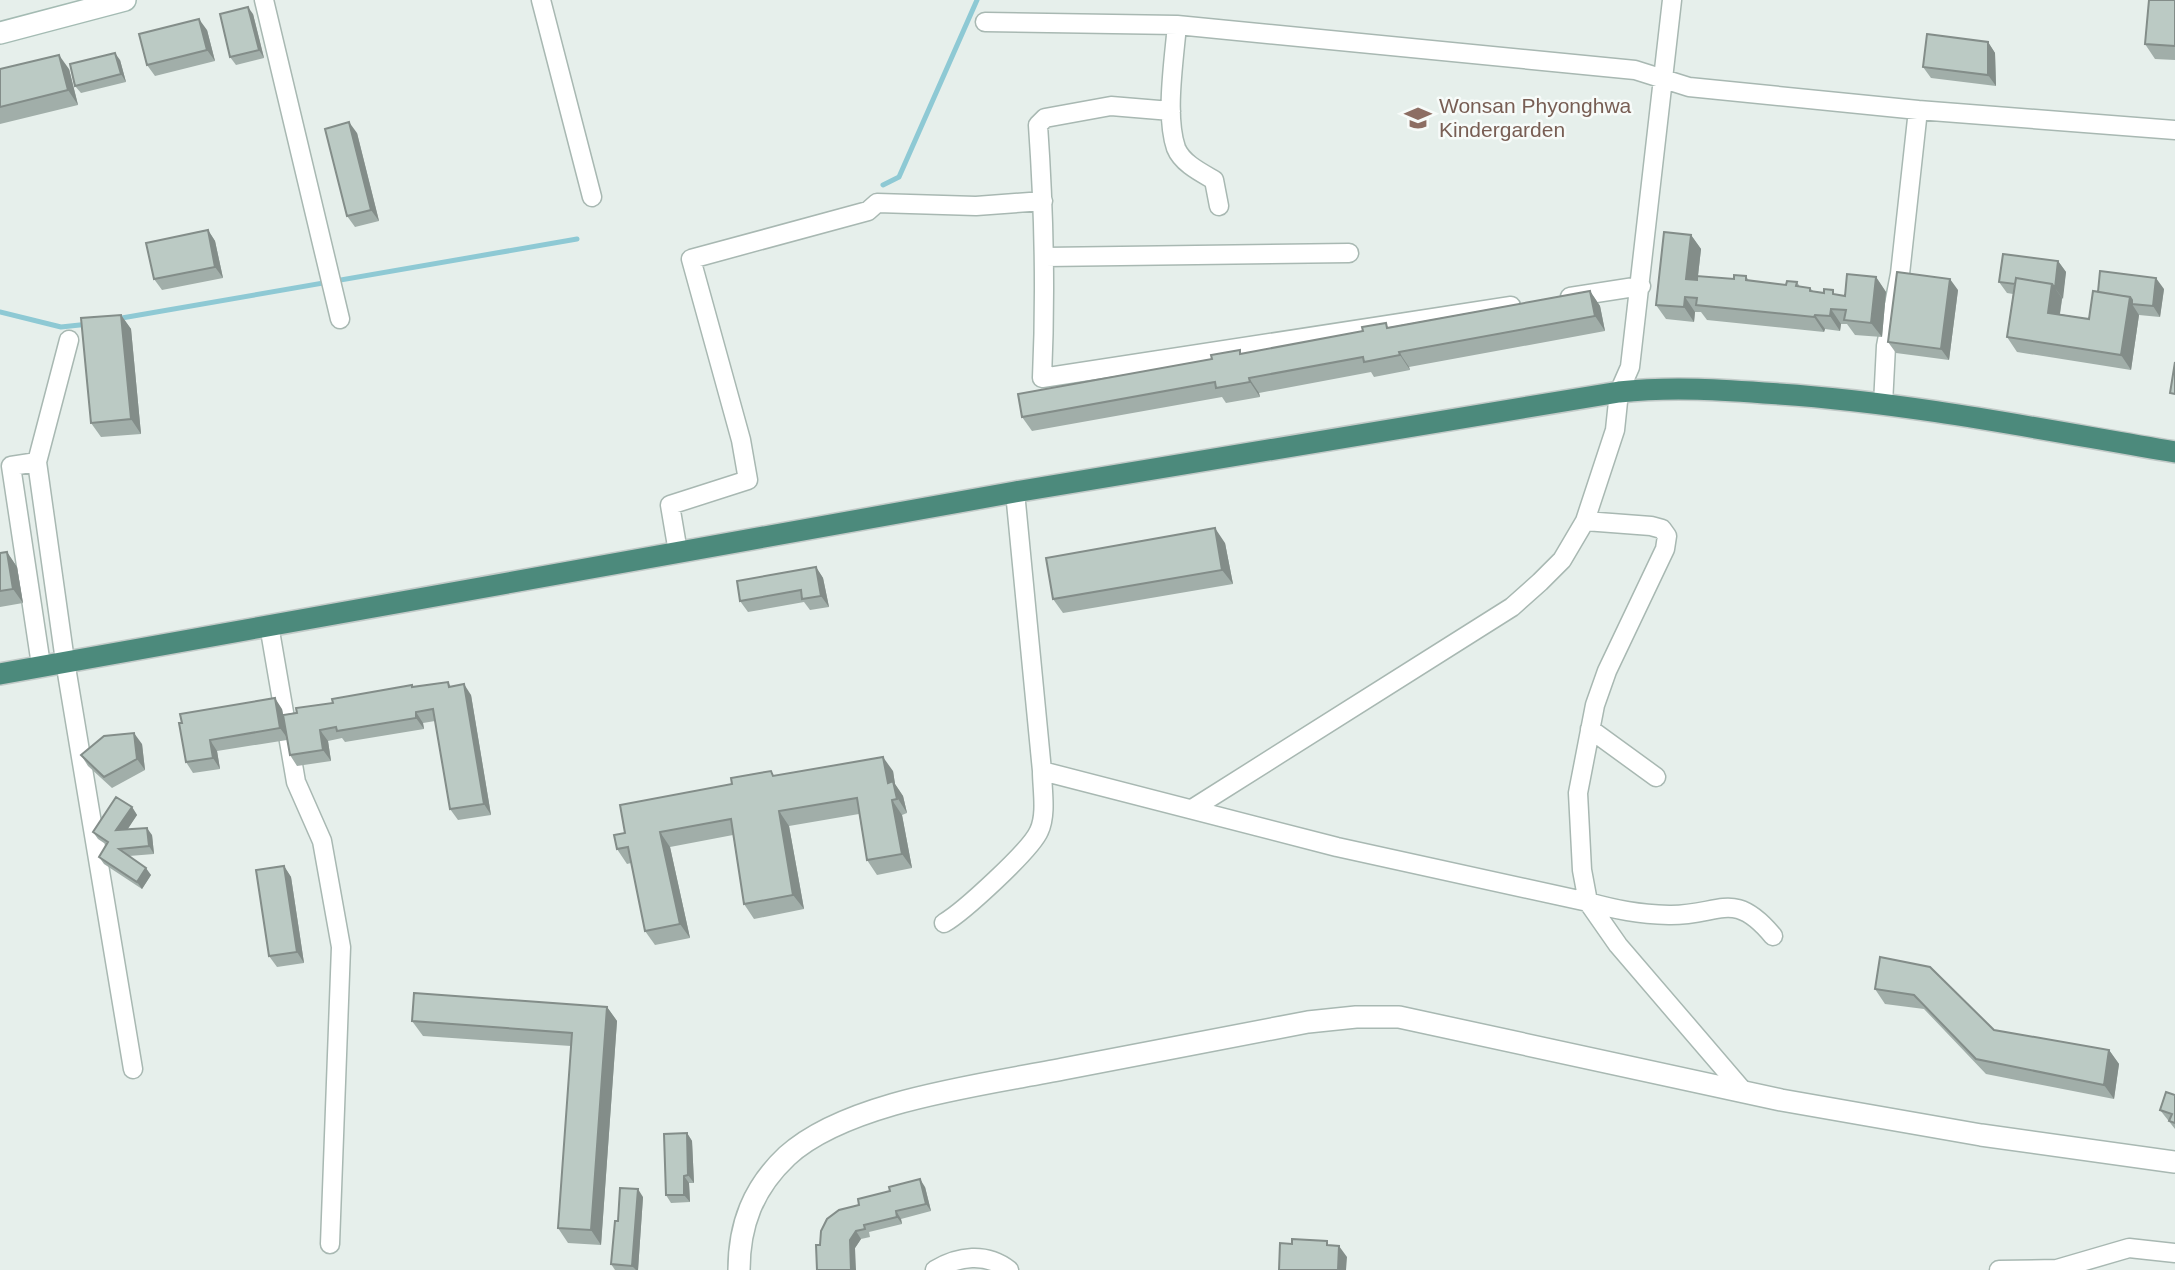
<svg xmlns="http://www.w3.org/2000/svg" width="2175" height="1270" viewBox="0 0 2175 1270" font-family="Arial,sans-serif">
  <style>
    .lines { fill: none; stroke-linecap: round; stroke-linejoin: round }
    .stream { stroke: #8ec9d4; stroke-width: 5 }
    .minor-casing { stroke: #a8b8b2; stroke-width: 21 }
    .tertiary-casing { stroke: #a8b8b2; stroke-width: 24 }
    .secondary-casing { stroke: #a4bbb3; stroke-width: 24 }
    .trunk-casing { stroke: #c2cac8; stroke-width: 24 }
    .minor { stroke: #fff; stroke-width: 18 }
    .tertiary { stroke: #fff; stroke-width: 21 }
    .secondary { stroke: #fff; stroke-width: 21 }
    .trunk { stroke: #4c8a7c; stroke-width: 21 }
    .wall { fill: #a1aea9 }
    .shaded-wall { fill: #838d89 }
    .building { fill: #bbcac4; stroke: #838d89; stroke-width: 2 }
    .labels { text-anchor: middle; stroke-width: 5; stroke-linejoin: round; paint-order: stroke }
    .education-label { font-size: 21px; fill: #785e54; stroke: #f7fbf9; text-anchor: start }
  </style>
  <rect width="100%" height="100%" fill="#e6efeb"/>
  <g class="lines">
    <path class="stream" d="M883 185 899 177 977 0
      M0 312 61 327 89 324
      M116 319 577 239"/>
    <g class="minor-casing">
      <path id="minor" d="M264 0 340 319
        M541 0 592 197
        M985 22 1177 25 1635 70 1689 87 1918 110 2175 130
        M1177 25C1174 60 1165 116 1176 148 1182 163 1200 172 1214 180L1219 206
        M1171 111 1111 106 1045 118 1038 125C1044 210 1046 292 1042 378L1511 306
        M1045 257 1349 253
        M1570 297 1641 286
        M69 340 37 462 65 661 133 1069
        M1883 404 1886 346 1900 274 1918 110
        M37 462 11 466 41 665
        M1015 492 1042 771 1337 847 1588 902C1617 910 1638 914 1669 915 1720 916 1733 888 1773 936
        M1585 521 1651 526 1662 529 1667 536 1665 549 1607 671 1595 705 1578 793 1582 870 1588 902 1618 945 1745 1093
        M678 552 670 505 748 480 741 440 691 259 868 211 877 203 976 206 1043 201
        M269 625 296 782 322 841 341 947 330 1244
        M1590 729 1656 777
        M1192 809 1512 607 1540 582 1562 560 1585 521 1615 430 1619 392 1630 367 1672 0
        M944 923C963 912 1031 850 1039 831 1047 814 1042 789 1042 771
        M935 1270C958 1256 986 1252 1009 1270
        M1999 1270 2057 1269 2129 1248 2175 1253"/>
    </g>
    <g class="tertiary-casing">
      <path id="tertiary" d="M739 1270C739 1225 753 1188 787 1156 847 1101 983 1085 1063 1069 1145 1053 1226 1038 1308 1022L1356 1017H1399L1781 1100 1981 1135 2175 1162"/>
    </g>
    <g class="secondary-casing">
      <path id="secondary" d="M0 33 125 0"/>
    </g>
    <g class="trunk-casing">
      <path id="trunk" d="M0 674 1015 492 1619 392C1673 386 1725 390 1779 394 1912 403 2044 430 2175 452"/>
    </g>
    <use href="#minor" class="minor"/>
    <use href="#tertiary" class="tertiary"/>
    <use href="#secondary" class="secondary"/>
    <use href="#trunk" class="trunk"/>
  </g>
  <path class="wall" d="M2175 0V60L2155 59 2145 44Z
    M253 14 264 58 236 65 230 57Z
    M207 30 215 61 155 76 147 65Z
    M1988 42 1995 53 1996 86 1931 78 1923 67Z
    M120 60 126 82 81 93 75 86Z
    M0 69H69L78 105 0 124Z
    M357 133 379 221 355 227 347 216Z
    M208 230 215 241 223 278 162 290 154 279Z
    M1691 235 1701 249 1698 276 1734 279 1746 276 1749 281 1786 285 1797 282 1800 287 1810 288 1813 291 1845 296 1876 277 1886 292 1882 337 1855 335 1847 324H1841L1840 331 1825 329 1824 332 1707 320 1701 312H1695L1694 322 1666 319 1656 305Z
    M2058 261 2066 272 2060 314 2089 319 2098 292 2164 289 2160 317 2139 315 2131 370 2017 352 2007 337 2013 294 2007 293 1999 282Z
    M1958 290 1949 360 1896 353 1888 342Z
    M1590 291 1600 306 1605 331 1409 367 1410 370 1374 377 1371 372 1259 393 1260 397 1226 403 1222 397 1032 431 1022 417 1212 359Z
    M121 315 131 329 141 434 101 437 91 423Z
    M1225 543 1233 584 1063 613 1053 599Z
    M7 552 17 567 23 603 0 607V553Z
    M816 567 823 578 829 607 810 610 804 602 748 612 740 601Z
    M448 682 451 687 471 695 491 815 458 820 450 809 435 721 423 723 424 729 345 742 342 738 328 741 331 761 297 766 290 755 287 740 217 751 220 769 193 773 186 762 179 723 282 709 283 715 412 685 413 687Z
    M142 744 145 770 112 788 88 766 81 755Z
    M893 771 895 784 903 796 907 813 902 815 912 868 877 875 867 860 859 814 789 826 804 909 754 919 744 904 733 835 670 847 690 938 655 945 645 931 631 863 627 864 617 849 625 833 775 776Z
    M132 807 137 815 127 829 152 835 154 854 129 856 151 875 142 889 104 864 99 857 107 845 98 839 93 832Z
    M284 866 291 877 304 963 277 967 269 956Z
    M1880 957 1994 1030 2109 1050 2119 1064 2114 1099 1986 1074 1924 1009 1885 1004 1875 989Z
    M607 1007 617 1021 601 1245 568 1243 558 1228 571 1046 423 1036 412 1021Z
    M2175 1095V1129L2160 1110Z
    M687 1133 692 1141 694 1183H689L690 1202 671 1203 666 1195Z
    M925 1187 931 1211 901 1219 902 1224 869 1232 870 1237 861 1239 855 1248 820 1245Z
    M643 1197 638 1270H615L611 1264 618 1221Z"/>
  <path class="shaded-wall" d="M248 7 253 14 264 58 259 50Z
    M199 19 207 30 215 61 207 50Z
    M1988 42 1995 53 1996 86 1988 75Z
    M115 53 120 60 126 82 121 74Z
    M59 55 69 69 78 105 68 90Z
    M349 122 357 133 379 221 371 210Z
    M208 230 215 241 223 278 215 267Z
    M1691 235 1701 249 1696 293 1686 279Z
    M2058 261 2066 272 2063 299 2055 288Z
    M1876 277 1886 292 1882 337 1871 323Z
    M2156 278 2164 289 2160 317 2153 306Z
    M1950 279 1958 290 1949 360 1941 349Z
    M2052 284 2062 298 2058 327 2048 313Z
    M1590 291 1600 306 1605 331 1595 316Z
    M1685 297 1695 312 1694 322 1684 307Z
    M2130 297 2135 304H2132L2139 315 2131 370 2121 355Z
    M1831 309 1841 324 1840 331 1830 316Z
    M121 315 131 329 141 434 131 419Z
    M1815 315 1825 329 1824 332 1814 317Z
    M1399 352 1409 367 1410 370 1400 355Z
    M1249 378 1259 393 1260 397 1250 382Z
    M1215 528 1225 543 1233 584 1222 570Z
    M7 552 17 567 23 603 13 589Z
    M816 567 823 578 829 607 821 596Z
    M464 684 471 695 491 815 484 804Z
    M275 698 282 709 288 739 280 728Z
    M416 712 423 723 424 729 416 718Z
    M320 730 328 741 331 761 323 750Z
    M134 733 142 744 145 770 137 759Z
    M210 740 217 751 220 769 213 758Z
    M883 757 893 771 895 784 903 796 907 813 888 783Z
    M892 800 902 815 912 868 902 854Z
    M132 807 137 815 122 838 116 830Z
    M779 811 789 826 804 909 793 895Z
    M147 828 152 835 154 854 149 846Z
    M660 832 670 847 690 938 680 924Z
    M284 866 291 877 304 963 297 952Z
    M146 868 151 875 142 889 137 882Z
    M607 1007 617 1021 601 1245 591 1230Z
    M2109 1050 2119 1064 2114 1099 2104 1085Z
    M687 1133 692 1141 694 1183 688 1175Z
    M684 1176 689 1183 690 1202 684 1195Z
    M920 1179 925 1187 931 1211 926 1204Z
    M638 1189 643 1197 638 1270H636L632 1266Z
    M896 1211 901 1219 902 1224 897 1217Z
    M856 1231 861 1239 855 1248 856 1270H851L850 1240Z
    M1339 1246 1347 1257 1346 1270H1338Z"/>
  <path class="building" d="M2149 0H2175V46L2145 44Z
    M248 7 259 50 230 57 220 14Z
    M199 19 207 50 147 65 139 34Z
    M1927 34 1988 42V75L1923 67Z
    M115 53 121 74 75 86 70 64Z
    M59 55 68 90 0 107V69Z
    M349 122 371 210 347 216 325 129Z
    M208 230 215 267 154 279 146 243Z
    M1664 232 1691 235 1686 279 1697 280V276L1734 279V275L1746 276V280L1786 285 1787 281 1797 282 1796 286 1810 288V291L1824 293V289L1833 290V294L1845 296 1847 274 1876 277 1871 323 1844 320 1846 310 1831 309 1830 316 1815 315 1814 317 1696 305 1697 298 1685 297 1684 307 1656 305Z
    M2003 254 2058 261 2055 288 2052 284 2016 278 2015 284 1999 282Z
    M2100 271 2156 278 2153 306 2132 304V300L2130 297 2098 292Z
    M1897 272 1950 279 1941 349 1888 342Z
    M2016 278 2052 284 2048 313 2089 319 2093 291 2130 297 2121 355 2007 337Z
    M1590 291 1595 316 1399 352 1400 355 1364 362 1363 357 1249 378 1250 382 1216 388 1215 382 1022 417 1018 394 1212 359 1211 355 1240 350V354L1363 331 1362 327 1386 323 1387 328Z
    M121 315 131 419 91 423 81 318Z
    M2175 362V394L2170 393Z
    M1215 528 1222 570 1053 599 1046 558Z
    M7 552 13 589 0 591V553Z
    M816 567 821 596 802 599 801 590 740 601 737 581Z
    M448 682 449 687 464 684 484 804 450 809 433 709 416 712V718L337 731 336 727 320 730 323 750 290 755 283 715 297 713 296 708 333 703 332 699 412 685V687Z
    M275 698 280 728 210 740 213 758 186 762 179 723H182L180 714Z
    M134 733 137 759 104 777 81 755 104 736Z
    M883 757 888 783 893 781 897 799 892 800 902 854 867 860 857 798 779 811 793 895 744 904 731 819 660 832 680 924 645 931 628 847 617 849 614 835 625 833 620 805 732 784 731 778 771 771 773 776Z
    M116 797 132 807 116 830 147 828 149 846 119 849 146 868 137 882 99 857 108 842 93 832Z
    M284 866 297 952 269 956 256 870Z
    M1880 957 1930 967 1994 1030 2109 1050 2104 1085 1976 1059 1914 995 1875 989Z
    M414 993 607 1007 591 1230 558 1228 572 1033 412 1021Z
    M2166 1092 2175 1095V1123L2169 1121 2172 1114 2160 1110Z
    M687 1133 688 1175 684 1176V1195H666L664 1134Z
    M920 1179 926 1204 896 1211 897 1217 864 1225 865 1229 856 1231 850 1240 851 1270H817L816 1245H820L821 1231 827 1219 839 1210 859 1205 858 1199 890 1191 889 1187Z
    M620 1188 638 1189 632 1266 611 1264 615 1221H618Z
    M1292 1239 1327 1241V1245L1339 1246 1338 1270H1279L1280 1243 1292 1244Z"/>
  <defs>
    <g id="school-bare" transform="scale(2.1)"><path d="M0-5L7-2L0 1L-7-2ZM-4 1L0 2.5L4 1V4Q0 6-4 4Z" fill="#8d6e63" stroke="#f7fbf9" stroke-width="2.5" paint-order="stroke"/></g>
  </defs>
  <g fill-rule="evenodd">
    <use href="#school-bare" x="1418" y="118"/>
  </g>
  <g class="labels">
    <g class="education-label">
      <text x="1439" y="113">Wonsan Phyonghwa<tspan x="1439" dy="24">Kindergarden</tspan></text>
    </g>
  </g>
</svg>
